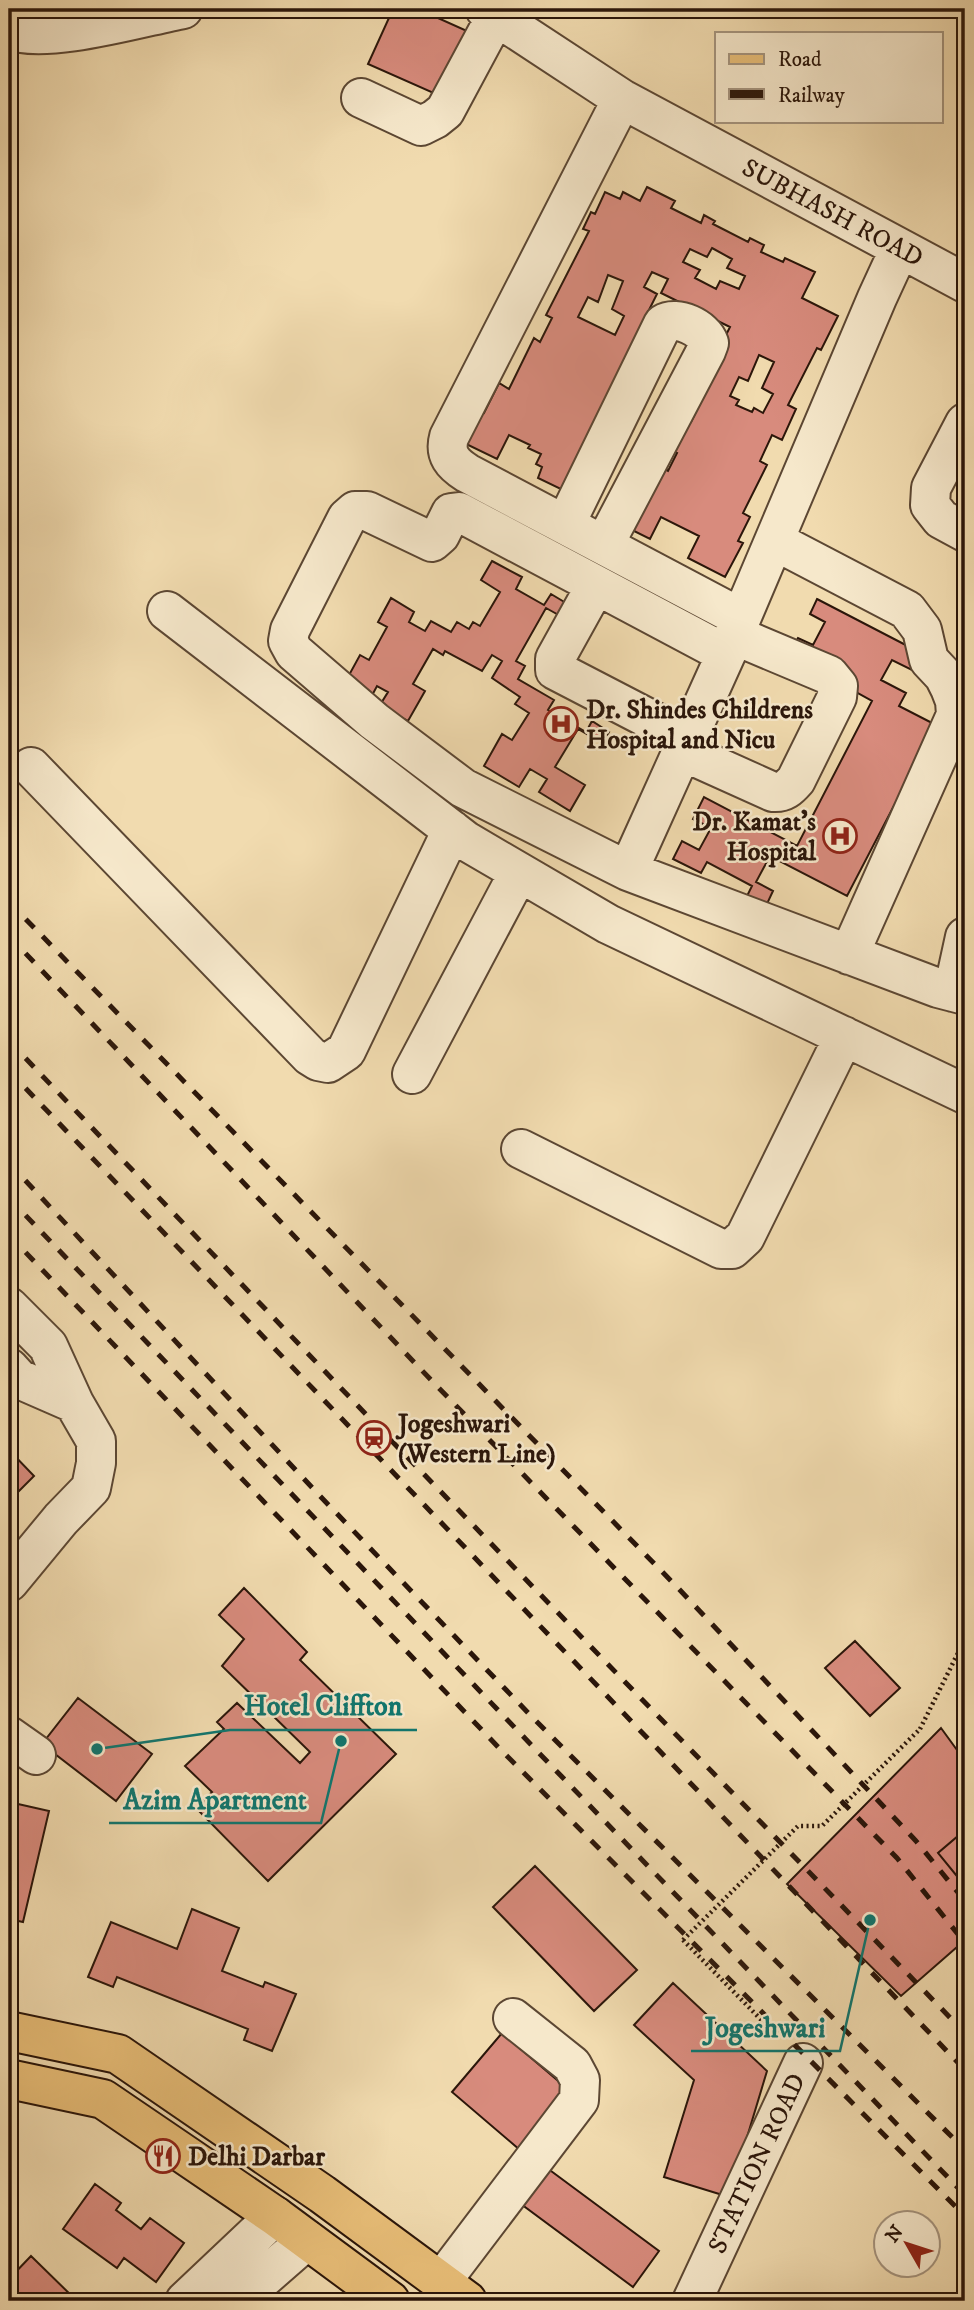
<svg xmlns="http://www.w3.org/2000/svg" width="974" height="2310" viewBox="0 0 974 2310" font-family="'IM FELL DW Pica',serif">
  <style>
    .building { fill: #d88b7d; stroke: #2b160a; stroke-width: 2; fill-rule: evenodd }
    .lines { fill: none; stroke-linecap: round; stroke-linejoin: round }
    .minor-casing { stroke: #5c4733; stroke-width: 42 }
    .major-casing { stroke: #2b160a; stroke-width: 42 }
    .path { stroke: #2b160a; stroke-width: 4.5; stroke-dasharray: 2 3.5; stroke-linecap: butt }
    .minor { stroke: #f6e8cb; stroke-width: 38 }
    .major { stroke: #e8be78; stroke-width: 38 }
    .rail { stroke: #2b160a; stroke-width: 5; stroke-dasharray: 12 12; stroke-linecap: butt }
    .path-bridge { stroke: #2b160a; stroke-width: 4.5; stroke-dasharray: 2 3.5; stroke-linecap: butt }
    .labels { text-anchor: middle; stroke-width: 5; stroke-linejoin: round; paint-order: stroke }
    .street-label { font-size: 26px; fill: #2b160a; stroke: #f6e8cb }
    .poi-label { font-size: 26px; font-weight: bold; fill: #2b160a; stroke: #f6e8cb; text-anchor: start }
    .leader { fill: none; stroke: #0f766e; stroke-width: 2.5 }
    .callout-dot { fill: #0f766e; stroke: #f6e8cb; stroke-width: 2.5 }
    .callout-label { font-size: 28px; text-anchor: middle; font-weight: bold; fill: #0f766e; stroke: #f6e8cb; stroke-width: 5; stroke-linejoin: round; paint-order: stroke }
  </style>
  <rect width="100%" height="100%" fill="#f1dbaf"/>
  <filter id="stains"><feTurbulence type="fractalNoise" baseFrequency=".00286" numOctaves="4"/><feColorMatrix values="0 0 0 0 .2 0 0 0 0 .09 0 0 0 0 .02 0 0 0 .5 -.17"/></filter>
  <radialGradient id="worn" r=".72"><stop offset=".6" stop-color="#630" stop-opacity="0"/><stop offset="1" stop-color="#630" stop-opacity=".3"/></radialGradient>
  <path class="building" d="M13 9H104L28 28Z
    M393 9H418L467 31 438 95 368 64Z
    M647 187 675 201 671 208 701 223 704 215 715 221 713 224 748 242 750 238 764 245 761 252 783 262 785 258 815 272 802 298 838 316 821 350 817 348 788 405 796 409 782 440 772 435 760 461 767 465 743 513 750 517 738 541 743 543 725 577 688 558 699 536 661 517 650 539 618 523 657 465 668 471 677 453 668 449 684 419 691 422 703 397 712 363 730 327 661 293 668 279 652 272 644 287 657 294 641 326 571 494 538 478 542 467 536 464 541 454 528 448 530 445 509 435 497 459 462 442 478 410 484 413 499 383 509 389 534 338 540 342 552 318 546 315 589 231 583 229 591 212 595 214 605 192 620 199 623 192 640 201ZM712 248 732 259 727 268 745 276 739 289 720 281 716 289 695 278 700 270 683 262 690 249 707 257ZM608 275 623 281 612 309 624 316 615 335 578 317 588 297 598 302ZM759 355 774 362 762 388 773 394 763 413 754 408 752 412 736 405 739 400 730 396 739 377 748 381Z
    M492 561 522 577 516 589 544 605 551 594 571 606 564 618 546 608 516 661 525 666 518 679 554 700 548 710 586 732 592 721 609 732 602 743 578 729 555 767 585 785 570 811 539 792 547 779 530 769 519 787 484 766 502 734 512 740 529 713 515 704 520 697 492 678 502 661 492 655 482 671 445 651 443 655 433 649 413 684 425 691 408 721 380 705 388 692 377 686 369 701 343 686 360 655 369 660 387 627 378 622 391 598 414 612 409 622 425 631 431 621 451 632 457 622 469 629 473 622 480 626 500 592 481 580Z
    M817 599 925 655 916 672 892 660 881 680 906 693 899 706 936 725 847 896 770 856 756 882 773 891 766 906 747 896 752 886 707 862 701 873 673 859 682 841 699 850 711 828 693 819 704 797 797 846 872 701 789 655 798 638 813 645 825 622 810 614Z
    M9 1450 34 1476 9 1501Z
    M244 1588 307 1652 300 1660 396 1754 268 1881 196 1808 212 1792 185 1766 224 1729 217 1722 237 1703 300 1763 310 1752 222 1666 244 1639 219 1615Z
    M855 1641 900 1688 870 1716 825 1668Z
    M78 1698 152 1754 116 1801 42 1744Z
    M941 1728 965 1761V1830L938 1853 965 1886V1940L901 1996 787 1884Z
    M18 1804 49 1811 23 1922 9 1919V1828L13 1829Z
    M965 1830V1886L938 1853Z
    M535 1866 637 1970 594 2011 493 1907Z
    M192 1909 239 1928 222 1971 263 1987 265 1982 296 1994 272 2051 244 2040 248 2029 117 1977 113 1987 88 1977 111 1922 177 1949Z
    M673 1983 767 2071 729 2197 664 2177 694 2080 634 2025Z
    M502 2033 570 2091 520 2150 452 2092Z
    M547 2168 659 2251 633 2287 521 2204Z
    M95 2184 121 2203 116 2210 141 2229 150 2218 184 2243 156 2282 124 2258 117 2268 63 2229Z
    M31 2256 77 2301H9V2279Z"/>
  <g class="lines">
    <g class="minor-casing">
      <path id="minor" d="M485 9 622 99 965 283
        M9 30C46 45 141 17 183 9
        M361 98 421 126 435 119 445 111 496 16
        M622 99 449 437C444 455 453 464 467 473L741 618
        M900 248 877 298 726 654 628 871 938 988 965 995
        M965 423 931 488 930 505 941 519 965 532
        M565 525 663 324C677 315 704 328 709 343L706 351 604 545
        M775 541 907 610 922 630 929 660 944 676 950 688 955 701 956 715 849 955
        M596 585 555 659V670L688 739
        M167 611 466 841 608 924 965 1094
        M682 751 773 792C784 793 789 788 796 780L837 697 838 686 829 675 734 635
        M31 767 310 1056 318 1061 328 1063 346 1051 452 830
        M628 871 463 788 374 721 294 652 288 641 290 630 347 518 355 511H367L432 542 440 535 451 513 459 512 726 654
        M953 992 965 937
        M412 1074 519 872
        M521 1149 721 1249H732L745 1237 844 1036
        M9 1307 48 1346 74 1403 96 1441V1463L91 1488 61 1519 9 1582
        M9 1368 19 1379 74 1403
        M9 1736 36 1755
        M441 2282 579 2100 580 2080 572 2065 513 2018
        M185 2301 275 2216
        M237 2301 307 2240
        M692 2301 803 2063"/>
    </g>
    <g class="major-casing">
      <path id="major" d="M9 2031 118 2054 322 2194 467 2301
        M9 2079 103 2099 275 2216 390 2301"/>
    </g>
    <path class="path" d="M920 1729 965 1639
      M683 1940 778 2037"/>
    <use href="#minor" class="minor"/>
    <use href="#major" class="major"/>
    <path class="rail" d="M9 902 677 1587 916 1841 965 1901
      M9 936 432 1381 897 1858 965 1943
      M9 1041 381 1430 965 2033
      M9 1071 965 2070
      M9 1163 320 1496 535 1720 965 2150
      M9 1198 539 1753 965 2195
      M9 1235 501 1750 965 2216"/>
    <path class="path-bridge" d="M683 1940 798 1826H822L920 1729"/>
  </g>
  <defs>
    <g id="hospital-ring" transform="scale(1.75)"><circle r="9.5" fill="#f6e8cb" stroke="#8f2418" stroke-width="1.5"/><path d="M-5-5h3v3.5h4V-5h3V5h-3V1.5h-4V5h-3Z" fill="#8f2418"/></g>
    <g id="station-ring" transform="scale(1.75)"><circle r="9.5" fill="#f6e8cb" stroke="#8f2418" stroke-width="1.5"/><path d="M-3-6H3Q5-6 5-4V2Q5 4 3 4L4.5 6H3L1.5 4h-3L-3 6H-4.5L-3 4Q-5 4-5 2V-4Q-5-6-3-6ZM-3.5-4v3h7v-3ZM-3.5 1v1.5H-2V1ZM2 1v1.5H3.5V1Z" fill="#8f2418"/></g>
    <g id="restaurant-ring" transform="scale(1.75)"><circle r="9.5" fill="#f6e8cb" stroke="#8f2418" stroke-width="1.5"/><path d="M-5-6h1v4h1v-4h1v4h1v-4h1v5L-1.5 .5V6h-2V.5L-5-1ZM5-6V6H3V1.5H1.5Q1.5-4 5-6Z" fill="#8f2418"/></g>
  </defs>
  <g fill-rule="evenodd">
    <use href="#hospital-ring" x="561" y="724"/>
    <use href="#hospital-ring" x="840" y="836"/>
    <use href="#station-ring" x="374" y="1438"/>
    <use href="#restaurant-ring" x="163" y="2156"/>
  </g>
  <g class="labels">
    <g class="street-label">
      <text transform="translate(833 212) rotate(28)" y="9">SUBHASH ROAD</text>
      <text transform="translate(756 2163) rotate(-65)" y="9">STATION ROAD</text>
    </g>
    <g class="poi-label">
      <text x="586" y="718">Dr. Shindes Childrens<tspan x="586" dy="30">Hospital and Nicu</tspan></text>
      <text x="816" y="830" text-anchor="end">Dr. Kamat's<tspan x="816" dy="30">Hospital</tspan></text>
      <text x="398" y="1432">Jogeshwari<tspan x="398" dy="30">(Western Line)</tspan></text>
      <text x="188" y="2165">Delhi Darbar</text>
    </g>
  </g>
  <path class="leader" d="M97 1749L230 1730H417M341 1741L321 1823H109M870 1920L840 2051H691"/>
  <g class="callout-dot">
    <circle cx="97" cy="1749" r="7"/>
    <circle cx="341" cy="1741" r="7"/>
    <circle cx="870" cy="1920" r="7"/>
  </g>
  <g class="callout-label">
    <text x="323" y="1715">Hotel Cliffton</text>
    <text x="215" y="1809">Azim Apartment</text>
    <text x="765" y="2037">Jogeshwari</text>
  </g>
  <rect width="974" height="2310" fill="none" stroke="#f1dbaf" stroke-width="35"/>
  <rect x="10" y="10" width="953" height="2289" fill="none" stroke="#2b160a" stroke-width="3.5"/>
  <rect x="18" y="18" width="939" height="2275" fill="none" stroke="#2b160a" stroke-width="2"/>
  <rect x="715" y="32" width="228" height="91" fill="#f6e8cb" stroke="#a5947e" stroke-width="2"/>
  <rect x="729" y="54" width="35" height="10" fill="#e8be78" stroke="#a5947e" stroke-width="2"/>
  <text x="778" y="66" font-size="21" fill="#2b160a">Road</text>
  <rect x="729" y="89" width="35" height="10" fill="#2b160a" stroke="#a5947e" stroke-width="2"/>
  <text x="778" y="102" font-size="21" fill="#2b160a">Railway</text>
  <g transform="translate(907 2244) rotate(309)"><circle r="33" fill="#f6e8cb" stroke="#a5947e" stroke-width="2"/>
  <path d="M0-5L12 26L0 18L-12 26Z" fill="#8f2418"/>
  <text y="-10" font-size="19" font-weight="bold" text-anchor="middle" fill="#2b160a">N</text>
  </g>
  <rect width="100%" height="100%" filter="url(#stains)"/>
  <rect width="100%" height="100%" fill="url(#worn)"/>
</svg>
